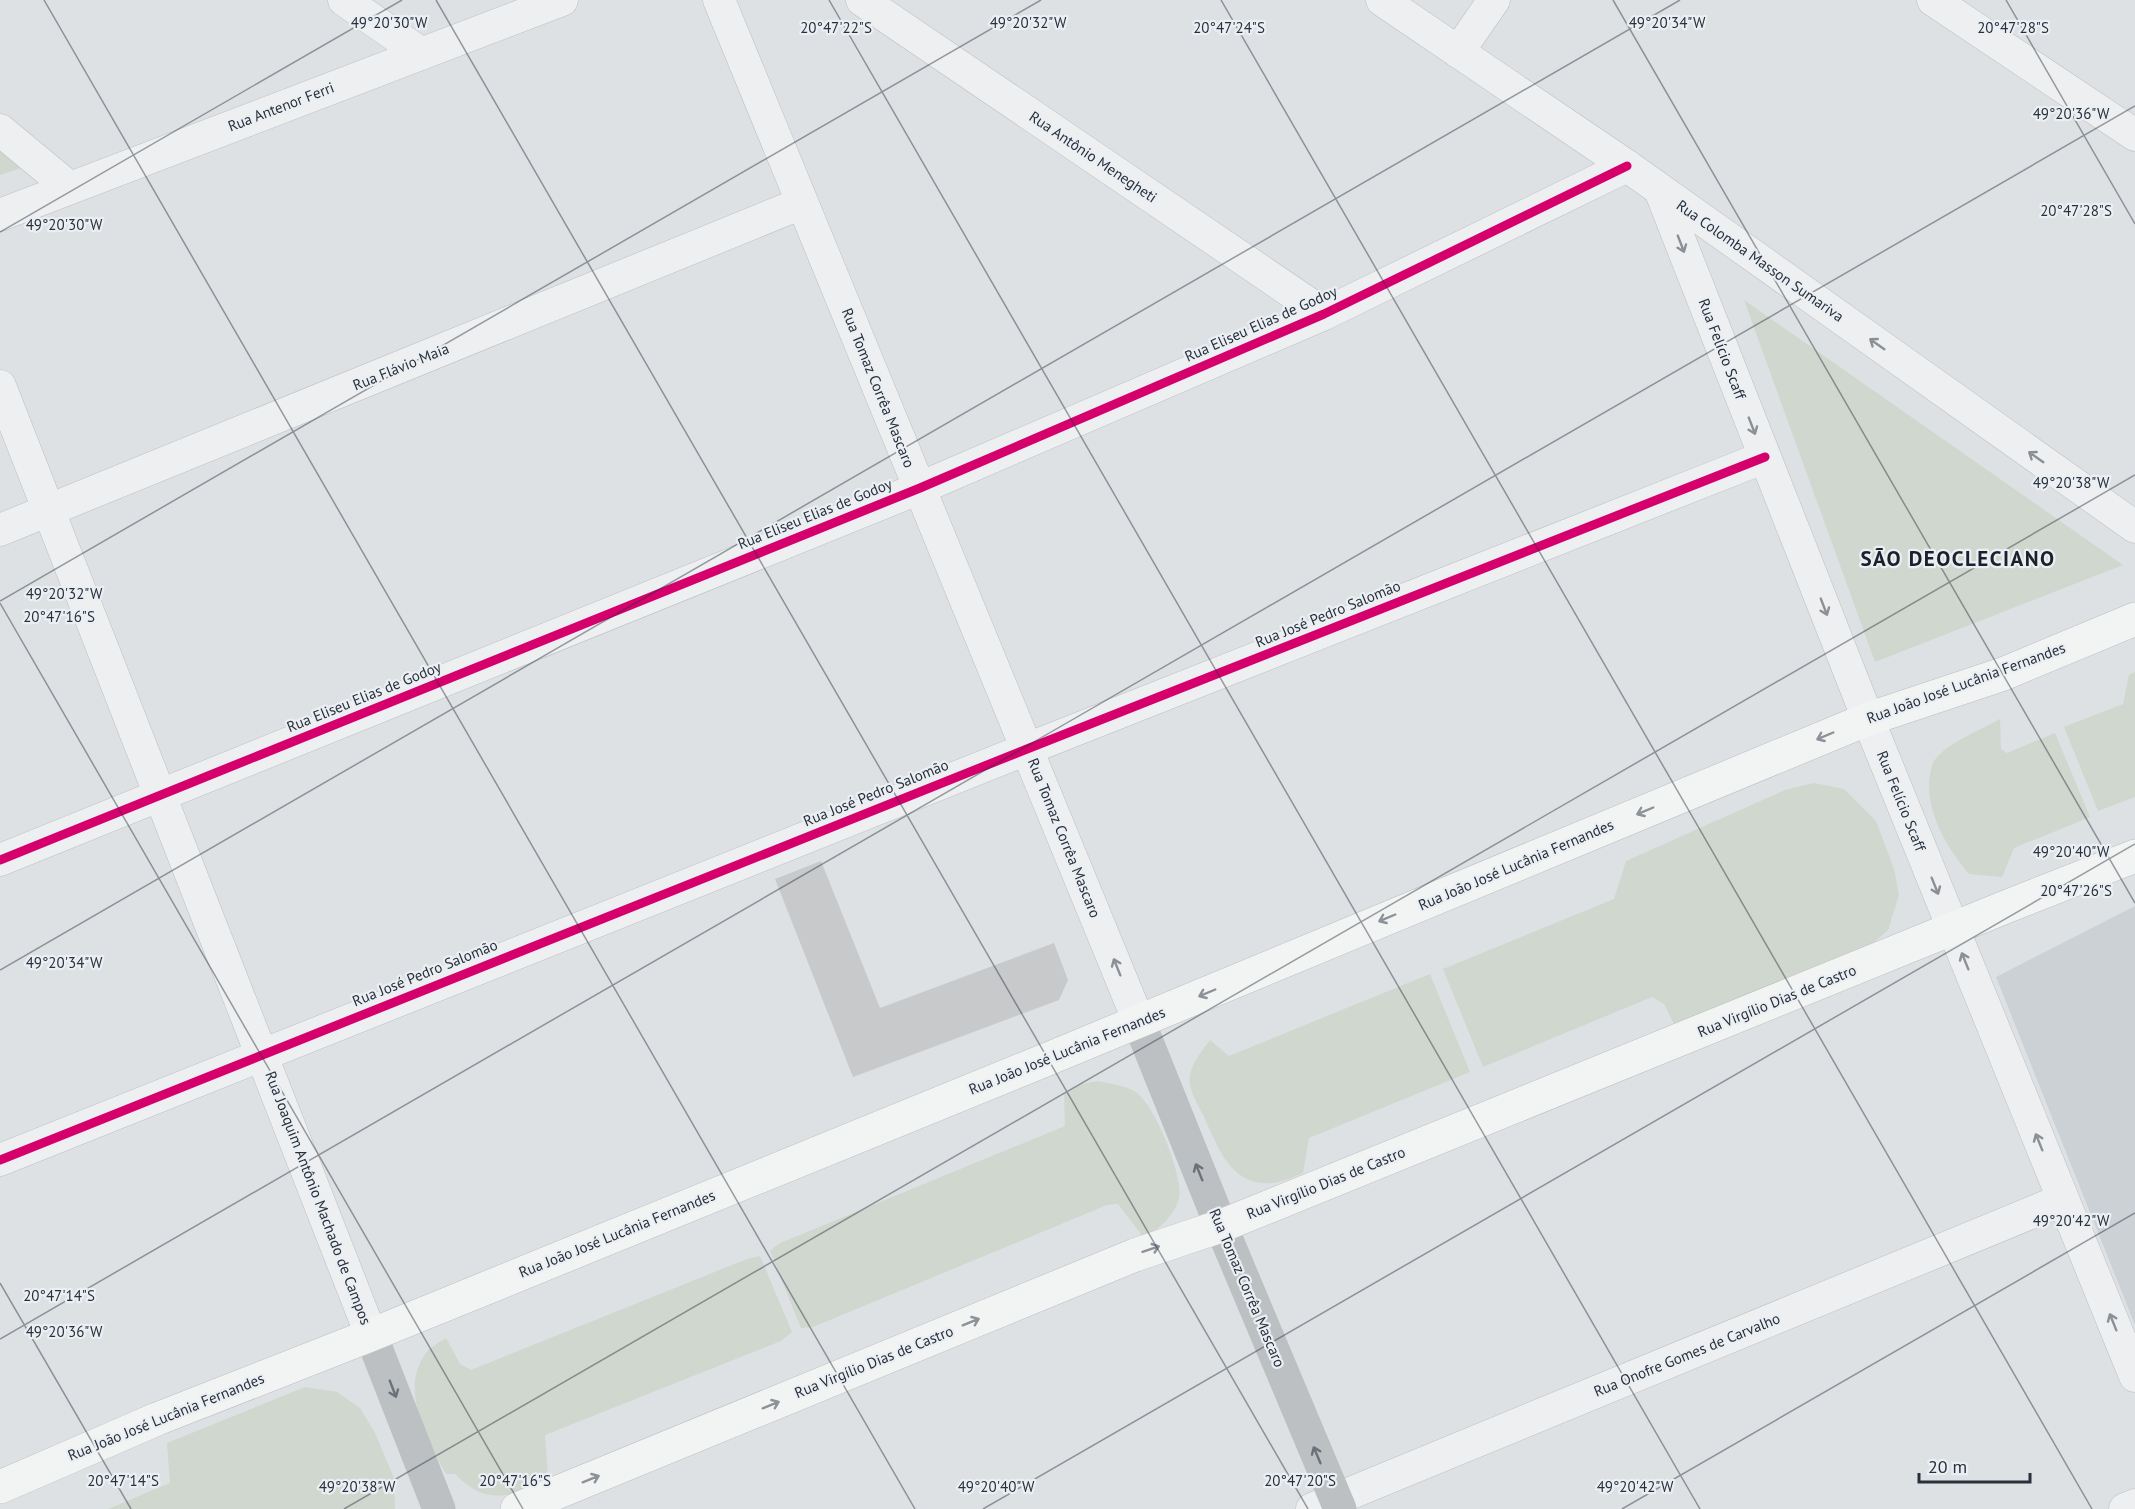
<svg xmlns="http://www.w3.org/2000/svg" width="2135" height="1509" viewBox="0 0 2135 1509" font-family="'PT Sans',sans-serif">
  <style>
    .built { fill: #ccd1d6 }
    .green { fill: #cfd7cf }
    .building { fill: #c7c9cb }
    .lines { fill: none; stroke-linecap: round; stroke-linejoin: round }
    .street-casing { stroke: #bcbfc1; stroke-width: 33 }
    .primary-casing { stroke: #bbbec1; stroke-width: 34 }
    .street { stroke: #edeff0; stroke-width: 32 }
    .secondary { stroke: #bcc0c3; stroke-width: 33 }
    .primary { stroke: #f2f4f4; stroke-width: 33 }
    .cycleway-casing { stroke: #ebeff3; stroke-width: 13 }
    .cycleway { stroke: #d6006c; stroke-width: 9 }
    .oneway { stroke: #8a9096 }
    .oneway2 { stroke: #8c9298 }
    .oneway3 { stroke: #6a7178 }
    .ticks { fill: none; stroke: #27303b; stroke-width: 1.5; stroke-opacity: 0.45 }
    .labels { text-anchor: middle; stroke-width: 4.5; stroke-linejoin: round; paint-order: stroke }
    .street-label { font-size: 15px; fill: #27303b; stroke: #ebeff3 }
    .district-label { font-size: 21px; font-weight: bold; letter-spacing: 1.5px; fill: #19212b; stroke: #ebeff3 }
    .ticks-label { font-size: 15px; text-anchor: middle; fill: #27303b; stroke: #ebeff3; stroke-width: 4.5; stroke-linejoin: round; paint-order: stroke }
  </style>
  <rect width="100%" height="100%" fill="#dee1e3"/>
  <path class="built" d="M2135 906V1325L1996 977Z"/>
  <path class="green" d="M0 150 24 167 0 175Z
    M1744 300 2123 565 1875 662Z
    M2135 672V797L2098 811 2064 727 2123 704 2129 675Z
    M2000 719 2001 749 2007 753 2055 733 2090 817 2014 848 2002 877 1969 874C1947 848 1924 810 1930 774 1931 770 1932 764 1934 761 1946 743 1981 730 2000 719Z
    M1814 783 1844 789 1876 821 1894 869 1899 895 1888 930 1865 950 1675 1026 1664 1004 1652 997 1483 1067 1443 969 1614 899 1626 861 1785 790Z
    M1430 974 1470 1072 1309 1138 1303 1173C1291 1178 1276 1185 1263 1183 1228 1181 1216 1142 1203 1115 1198 1105 1187 1087 1190 1076 1192 1062 1202 1051 1210 1040L1229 1056Z
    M1098 1081C1111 1084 1126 1085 1137 1093 1155 1106 1184 1177 1179 1198 1175 1215 1158 1230 1144 1238L1118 1204 1107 1205 813 1327 801 1328 770 1251 778 1244 1065 1126 1064 1094 1082 1084Z
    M760 1256 792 1332 781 1341 545 1435 548 1477C513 1497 486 1507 455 1474H446C427 1441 398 1387 427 1352 432 1346 440 1342 446 1338L460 1364 471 1370 747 1259Z
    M305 1387 337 1392 360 1408 375 1433 394 1478 395 1509H108L170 1483 167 1443Z"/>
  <path class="building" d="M821 861 880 1008 1054 943 1068 980 1059 1000 853 1077 775 879Z"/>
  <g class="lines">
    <g class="street-casing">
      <path id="street" d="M344 0 422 54
        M719 0 1139 1022
        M862 0 1324 314
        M1382 0 1627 166 2135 527
        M1933 0 2135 135
        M1458 52 1494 0
        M0 130 70 188
        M1660 190 1868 719 2135 1376
        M0 215 562 0
        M0 386 371 1335
        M0 530 802 203
        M0 860 920 488 1324 314 1627 166
        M0 1160 1027 749 1765 457
        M1312 1509 2062 1200
        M2125 1509 2135 1505"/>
    </g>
    <g class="primary-casing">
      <path id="primary" d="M0 1487 157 1419 371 1335 1043 1061 1868 719 2003 674 2135 619
        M517 1509 1135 1255 1221 1226 2008 906 2135 856"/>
    </g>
    <use href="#street" class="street"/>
    <path class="secondary" d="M1139 1022 1221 1226 1340 1509
      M371 1335 439 1509"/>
    <use href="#primary" class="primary"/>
    <g class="cycleway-casing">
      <path id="cycleway" d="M0 860 920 488 1324 314 1627 166
        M0 1160 1027 749 1765 457"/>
    </g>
    <use href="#cycleway" class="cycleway"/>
  </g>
  <defs><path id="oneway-shaft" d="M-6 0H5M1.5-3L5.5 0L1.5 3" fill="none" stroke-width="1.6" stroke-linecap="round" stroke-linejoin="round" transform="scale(1.5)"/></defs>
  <g class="oneway">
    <use href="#oneway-shaft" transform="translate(1681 244) rotate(69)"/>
    <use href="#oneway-shaft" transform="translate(1877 344) rotate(-145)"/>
    <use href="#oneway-shaft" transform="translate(1752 426) rotate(69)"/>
    <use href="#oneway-shaft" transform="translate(2036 457) rotate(-145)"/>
    <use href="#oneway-shaft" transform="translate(1824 607) rotate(69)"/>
    <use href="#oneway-shaft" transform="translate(1935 886) rotate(68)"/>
    <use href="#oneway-shaft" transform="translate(1965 961) rotate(-112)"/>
    <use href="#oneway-shaft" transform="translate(1117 967) rotate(-112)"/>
    <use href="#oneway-shaft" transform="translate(2039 1142) rotate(-112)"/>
    <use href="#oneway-shaft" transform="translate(2113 1322) rotate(-112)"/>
  </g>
  <g class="oneway2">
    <use href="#oneway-shaft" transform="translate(1825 736) rotate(157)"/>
    <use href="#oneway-shaft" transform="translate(1645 811) rotate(157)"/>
    <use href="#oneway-shaft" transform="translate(1387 918) rotate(157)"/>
    <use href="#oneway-shaft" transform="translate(1207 993) rotate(157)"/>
    <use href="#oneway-shaft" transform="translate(1151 1249) rotate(-19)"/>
    <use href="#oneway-shaft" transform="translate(971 1322) rotate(-22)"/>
    <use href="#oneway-shaft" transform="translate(771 1405) rotate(-22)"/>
    <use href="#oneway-shaft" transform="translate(591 1479) rotate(-22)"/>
  </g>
  <g class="oneway3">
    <use href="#oneway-shaft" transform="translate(1199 1172) rotate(-112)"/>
    <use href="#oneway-shaft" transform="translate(393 1389) rotate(69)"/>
    <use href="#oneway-shaft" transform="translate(1317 1455) rotate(-113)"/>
  </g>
  <path class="ticks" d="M44 0 915 1509M436 0 1308 1509M829 0 1700 1509M1221 0 2092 1509M1613 0 2135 903M2006 0 2135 224M0 232 402 0M0 601 1041 0M0 603 523 1509M0 970 1680 0M0 1283 131 1509M0 1339 2135 106M344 1509 2135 475M983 1509 2135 844M1622 1509 2135 1213"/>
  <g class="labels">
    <g class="street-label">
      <text transform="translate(281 107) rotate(-21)" y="5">Rua Antenor Ferri</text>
      <text transform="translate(1093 157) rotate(34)" y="5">Rua Antônio Menegheti</text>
      <text transform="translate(1760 261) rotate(35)" y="5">Rua Colomba Masson Sumariva</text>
      <text transform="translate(1261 324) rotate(-24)" y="5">Rua Eliseu Elias de Godoy</text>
      <text transform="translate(1722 349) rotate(69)" y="5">Rua Felício Scaff</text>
      <text transform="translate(401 367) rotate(-22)" y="5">Rua Flávio Maia</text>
      <text transform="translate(878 388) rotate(68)" y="5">Rua Tomaz Corrêa Mascaro</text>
      <text transform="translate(815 514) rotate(-22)" y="5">Rua Eliseu Elias de Godoy</text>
      <text transform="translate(1328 614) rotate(-22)" y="5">Rua José Pedro Salomão</text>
      <text transform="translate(1966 683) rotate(-20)" y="5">Rua João José Lucânia Fernandes</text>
      <text transform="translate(364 697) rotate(-22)" y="5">Rua Eliseu Elias de Godoy</text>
      <text transform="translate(876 793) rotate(-22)" y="5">Rua José Pedro Salomão</text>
      <text transform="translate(1901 801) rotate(68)" y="5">Rua Felício Scaff</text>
      <text transform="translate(1064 838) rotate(68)" y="5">Rua Tomaz Corrêa Mascaro</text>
      <text transform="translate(1516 865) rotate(-23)" y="5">Rua João José Lucânia Fernandes</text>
      <text transform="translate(425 973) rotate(-22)" y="5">Rua José Pedro Salomão</text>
      <text transform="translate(1777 1001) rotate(-22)" y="5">Rua Virgílio Dias de Castro</text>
      <text transform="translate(1067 1051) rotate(-22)" y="5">Rua João José Lucânia Fernandes</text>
      <text transform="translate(1326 1183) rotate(-22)" y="5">Rua Virgílio Dias de Castro</text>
      <text transform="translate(318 1198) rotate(69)" y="5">Rua Joaquim Antônio Machado de Campos</text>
      <text transform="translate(617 1234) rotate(-22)" y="5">Rua João José Lucânia Fernandes</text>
      <text transform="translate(1247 1288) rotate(67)" y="5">Rua Tomaz Corrêa Mascaro</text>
      <text transform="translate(1687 1355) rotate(-22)" y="5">Rua Onofre Gomes de Carvalho</text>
      <text transform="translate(874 1362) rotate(-22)" y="5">Rua Virgílio Dias de Castro</text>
      <text transform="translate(166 1417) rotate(-22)" y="5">Rua João José Lucânia Fernandes</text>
    </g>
    <g class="district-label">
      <text x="1958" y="566">SÃO DEOCLECIANO</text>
    </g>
  </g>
  <g class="ticks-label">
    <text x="1667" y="28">49°20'34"W</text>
    <text x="389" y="28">49°20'30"W</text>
    <text x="1028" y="28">49°20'32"W</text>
    <text x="836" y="33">20°47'22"S</text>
    <text x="1229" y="33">20°47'24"S</text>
    <text x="2013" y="33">20°47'28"S</text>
    <text x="2071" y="119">49°20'36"W</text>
    <text x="2076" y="216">20°47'28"S</text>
    <text x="64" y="230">49°20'30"W</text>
    <text x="2071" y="488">49°20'38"W</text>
    <text x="64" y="599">49°20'32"W</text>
    <text x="59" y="622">20°47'16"S</text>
    <text x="2071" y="857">49°20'40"W</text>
    <text x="2076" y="896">20°47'26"S</text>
    <text x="64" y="968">49°20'34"W</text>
    <text x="2071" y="1226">49°20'42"W</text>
    <text x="59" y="1301">20°47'14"S</text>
    <text x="64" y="1337">49°20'36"W</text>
    <text x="123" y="1486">20°47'14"S</text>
    <text x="515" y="1486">20°47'16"S</text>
    <text x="1300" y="1486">20°47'20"S</text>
    <text x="357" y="1492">49°20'38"W</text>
    <text x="996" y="1492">49°20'40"W</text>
    <text x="1635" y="1492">49°20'42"W</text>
  </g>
  <path d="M1919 1473v9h111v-9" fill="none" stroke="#27303b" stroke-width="3"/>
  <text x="1928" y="1473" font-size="18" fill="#27303b" stroke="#ebeff3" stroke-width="4.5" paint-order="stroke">20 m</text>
</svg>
